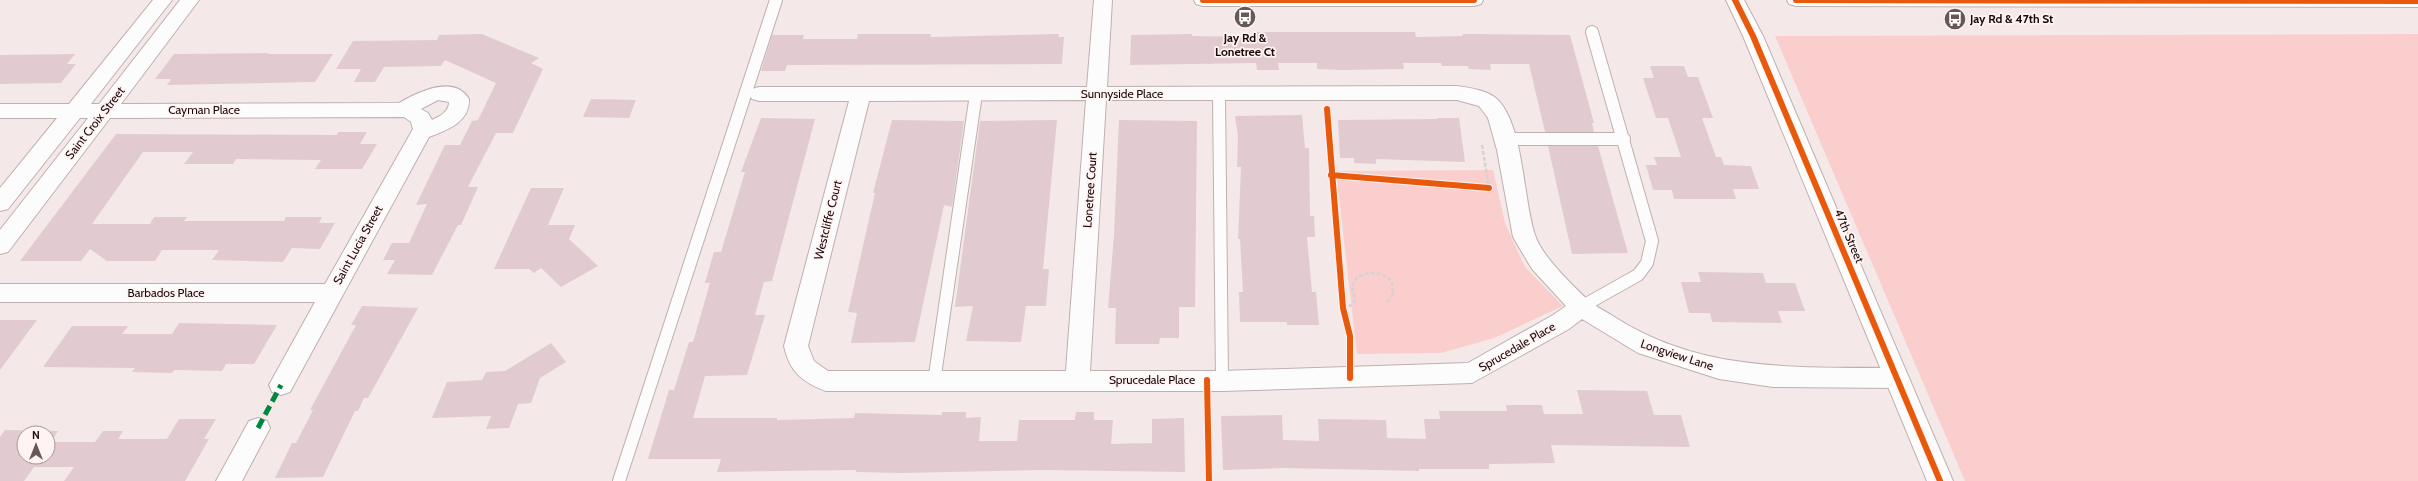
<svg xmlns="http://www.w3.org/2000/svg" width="2418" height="481" viewBox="0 0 2418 481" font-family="Cabin,sans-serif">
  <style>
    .green { fill: #facecc }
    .building { fill: #e1cbd0; fill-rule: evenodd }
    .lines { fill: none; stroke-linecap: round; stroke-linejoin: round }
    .service-casing { stroke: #beb0af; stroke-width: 14 }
    .minor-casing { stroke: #beb0af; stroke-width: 2 }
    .tertiary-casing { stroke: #beb0af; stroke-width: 2 }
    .path { stroke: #d6d2d2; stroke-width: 2.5; stroke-dasharray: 4 2; stroke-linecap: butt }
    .service { stroke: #fdfcfc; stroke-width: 12 }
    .minor { fill: #fdfcfc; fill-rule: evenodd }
    .tertiary { fill: #fdfcfc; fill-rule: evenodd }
    .quiet { stroke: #00873e; stroke-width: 5; stroke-dasharray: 10 5; stroke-linecap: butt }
    .cycleway-casing { stroke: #fff4f3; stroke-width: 8 }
    .cycleway { stroke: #e8590c; stroke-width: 6 }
    .labels { text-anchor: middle; stroke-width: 3.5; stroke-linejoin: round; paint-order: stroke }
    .poi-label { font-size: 12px; font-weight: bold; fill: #1b0a0a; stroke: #fff4f3; text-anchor: start }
    .street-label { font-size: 12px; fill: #1b0a0a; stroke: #fff4f3 }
  </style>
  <rect width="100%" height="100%" fill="#f4e9e8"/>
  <path class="green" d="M2418 34V481H1965L1775 36Z
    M1493 170 1505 223 1525 267 1563 306 1494 338 1441 353 1357 354 1336 171Z"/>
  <path class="building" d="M1256 32H1415L1416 37 1463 36 1462 34 1570 35 1594 123H1592L1594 132H1545L1529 64H1490L1491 70 1469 69 1468 66H1442L1441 63H1403L1404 69 1342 70 1317 69V63H1278L1279 70H1257L1256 63 1130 65 1131 35 1192 34V36L1256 37Z
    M482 34 539 58 531 63 543 69 513 133H496L468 187H478L461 225H458L432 275 387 274 395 260H383L392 243H409L427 204 416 205 445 145H460L472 121 478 120 496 83 445 60 441 66 384 67 375 82H354L361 69H336L353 41 437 40 439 35Z
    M858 34H931L930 37 1059 34 1058 37H1064L1062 64 787 65 785 71H761L772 35H804L803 39H857Z
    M268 53 267 54H333L315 82 167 85 171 79H155L174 54Z
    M75 54 67 64H76L61 83 0 84V55Z
    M1650 66H1684L1688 77H1698L1713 118H1702L1716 157H1721L1724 165 1751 166 1759 189H1733L1736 199H1674L1672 190H1653L1646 165H1657L1654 157H1681L1668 118H1656L1643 78H1654Z
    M591 99 636 100 629 118 583 117Z
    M1302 115 1305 148H1309L1310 216H1314L1315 237H1307L1312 292H1316L1319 325H1287V322H1240L1239 292H1243L1240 239H1238L1241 167H1237L1238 136 1235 116Z
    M761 118 815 119 772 281 764 282 755 315H765L747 375 705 376 693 418H777V420L854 418 855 413 942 415V412H966V418L981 417 979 441H1017L1019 420H1075L1076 412H1094V420H1113L1111 444 1152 443V419L1184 418 1185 472 1043 470 902 473 856 472V470L717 472 721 459H648L669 390H674L689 342H693L710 283H705L714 252H721L745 172H741Z
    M1437 118H1459L1465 162 1376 159V164L1354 163V158H1340L1338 120 1437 119Z
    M892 120 964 121 952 207 944 205 915 342 851 343 857 313 848 312 875 193H873Z
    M1057 120 1043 269H1049L1046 306H1026L1021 342 966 341 973 306 955 307 980 121Z
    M1119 120 1197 121 1195 307H1179V338H1160L1159 344H1115L1116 308H1108L1114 235Z
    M338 132H367L360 144H377L362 169H315L321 160 236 159 233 164H184L193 152H143L92 224H150L154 217H187L184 221H284L286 217H322L319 223H335L320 249 292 248 283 262 212 260 219 250H162L155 261H107L90 249 81 261H20L116 134 337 135Z
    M1548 146H1598L1628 253 1572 254Z
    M531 188H564L548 225H575L569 239 598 266 561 287 541 268 534 273 529 269H494Z
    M1698 272 1763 273 1766 283H1795L1805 311H1778L1782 323 1712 322 1710 313H1689L1681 282H1701Z
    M362 306 418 308 368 398H364L358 411H355L323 477 275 478 292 443H296L313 410H310L356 325H351Z
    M0 320H37L0 370Z
    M179 323 277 325 254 364H226L222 371 174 370 172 373 132 372 135 368 43 367 72 326H128L122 334H172Z
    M551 343 566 362 540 378 531 403 518 404 509 428 486 429 491 416 432 418 447 382 482 380 486 372 505 371Z
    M1577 390 1647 391 1654 415H1681L1690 447 1551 445 1555 463 1489 464V469H1419V471L1285 468 1223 470 1221 416 1282 415 1283 440 1319 441 1318 419 1386 420 1387 438 1426 439 1424 419H1440L1439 411H1507L1506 405H1542L1544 414H1583Z
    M179 419H216L204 439H209L185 481H64L74 467H34L24 481H0V437L5 430 58 431 51 442H95L103 431H123L118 439H167ZM24 433H48V457H24Z"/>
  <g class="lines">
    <g class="service-casing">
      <path id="service" d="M1219 94 1222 381
        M1505 139H1624
        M1581 307 1638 275 1647 263 1652 241 1592 32
        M934 382 976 94
        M619 481 776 0"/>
    </g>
    <g class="minor-casing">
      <path id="minor" d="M153 0H172L91 104H99L180 0H199L121 104 399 103C418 92 454 74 469 99 470 122 447 130 429 137L290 392 281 395 272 392 269 385 315 302H0V284H325L413 129 411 122 404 117 110 118 8 252 0 254V230L88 118H80L8 209 0 211V188L57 118H0V104H69ZM438 100 449 102C449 112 440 116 432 120L428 113 421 109Z
        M1094 0H1112L1107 87 1457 86C1470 88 1487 90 1497 99 1524 125 1523 200 1535 235 1541 255 1572 285 1588 300 1596 307 1607 312 1616 318 1703 373 1798 367 1897 368L1905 371 1909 378 1905 385 1897 388 1773 387 1719 379 1638 353 1582 319 1569 329 1472 383 1222 391H826C803 383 789 371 784 346L849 101H759L752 99 749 94 752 89 759 87H1087ZM1086 100 1066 371H828L814 361 808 346 869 101ZM1106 100H1457L1479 106 1488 118 1497 150 1513 237 1532 269 1566 306 1553 315 1468 363 1222 371H1090Z
        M258 418 267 421 270 428 242 481H216L249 421Z"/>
    </g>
    <g class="tertiary-casing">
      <path id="tertiary" d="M1194 0H1483L1481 4 1474 6H1203L1196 4Z
        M1726 0H1744L1763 36 1953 481H1927L1743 36Z
        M1787 0H2418V7L1796 6 1789 4Z"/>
    </g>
    <path class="path" d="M1482 145 1489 188
      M1343 308 1352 305 1355 300 1352 287 1357 277C1370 271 1382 271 1392 282L1393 294 1387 302"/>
    <use href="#service" class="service"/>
    <use href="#minor" class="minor"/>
    <use href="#tertiary" class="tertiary"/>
    <path class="quiet" d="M258 428 281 385"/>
    <g class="cycleway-casing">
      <path id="cycleway" d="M1203 0H1474
        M1735 0 1753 36 1940 481
        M1796 0 2418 1
        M1327 109 1343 308 1350 336V378
        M1331 175 1489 188
        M1207 380 1209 481"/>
    </g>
    <use href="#cycleway" class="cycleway"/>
  </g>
  <defs>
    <g id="bus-disc" transform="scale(1.15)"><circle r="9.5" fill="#675858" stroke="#fff4f3"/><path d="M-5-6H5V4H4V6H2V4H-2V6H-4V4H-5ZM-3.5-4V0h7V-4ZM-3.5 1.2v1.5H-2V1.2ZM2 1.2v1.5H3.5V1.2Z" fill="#fff"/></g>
  </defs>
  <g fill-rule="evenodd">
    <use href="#bus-disc" x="1245" y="17"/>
    <use href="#bus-disc" x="1955" y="19"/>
  </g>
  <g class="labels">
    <g class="poi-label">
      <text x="1970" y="23">Jay Rd &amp; 47th St</text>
      <text x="1245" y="42" text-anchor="middle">Jay Rd &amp;<tspan x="1245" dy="14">Lonetree Ct</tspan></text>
    </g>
    <g class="street-label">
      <text x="1122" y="98">Sunnyside Place</text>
      <text x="204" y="114">Cayman Place</text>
      <text transform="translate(95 123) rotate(-52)" y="4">Saint Croix Street</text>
      <text transform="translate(1090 190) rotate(-86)" y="4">Lonetree Court</text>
      <text transform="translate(828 220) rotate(-76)" y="4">Westcliffe Court</text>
      <text transform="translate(1849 236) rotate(67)" y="4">47th Street</text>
      <text transform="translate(358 245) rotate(-61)" y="4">Saint Lucia Street</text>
      <text x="166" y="297">Barbados Place</text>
      <text transform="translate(1517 347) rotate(-30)" y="4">Sprucedale Place</text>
      <text transform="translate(1677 355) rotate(18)" y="4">Longview Lane</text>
      <text x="1152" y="384">Sprucedale Place</text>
    </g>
  </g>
  <g transform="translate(36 445)"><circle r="19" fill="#fff4f3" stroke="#a49696"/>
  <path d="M0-3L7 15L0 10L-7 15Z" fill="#675858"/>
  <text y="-6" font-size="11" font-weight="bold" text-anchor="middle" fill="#1b0a0a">N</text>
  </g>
</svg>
